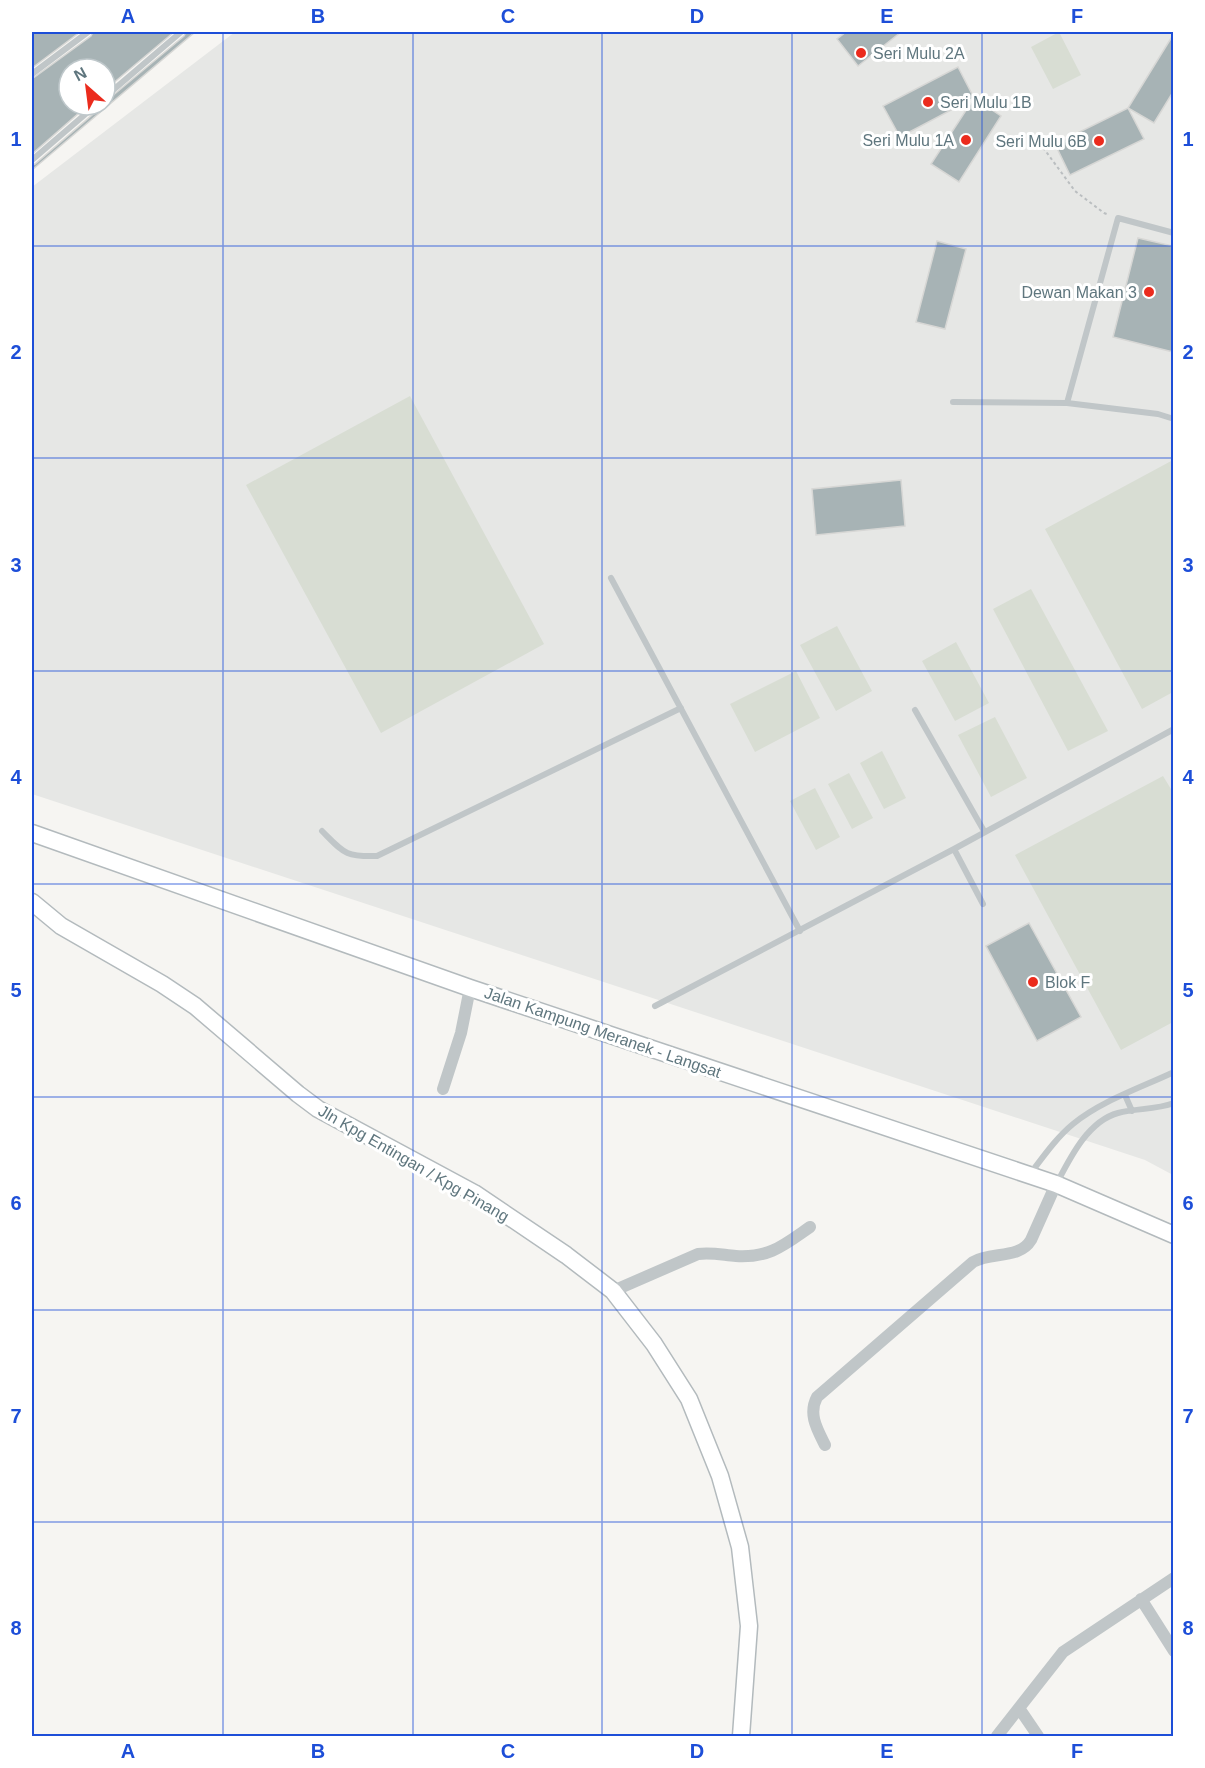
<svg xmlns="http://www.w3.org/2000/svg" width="1205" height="1768" viewBox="0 0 1205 1768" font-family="Arial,sans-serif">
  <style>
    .built { fill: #e6e7e5 }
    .green { fill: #d8ddd3 }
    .building { fill: #a7b3b5; stroke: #d7d7d5; stroke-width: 1.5 }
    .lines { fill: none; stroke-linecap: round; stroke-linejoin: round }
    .secondary-casing { stroke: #b3babd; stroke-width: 19 }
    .path { stroke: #babec0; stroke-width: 2; stroke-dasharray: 3 3; stroke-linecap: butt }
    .service { stroke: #c0c6c8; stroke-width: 6 }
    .minor { stroke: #c0c6c8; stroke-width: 12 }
    .secondary { stroke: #fff; stroke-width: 16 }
    .grid { fill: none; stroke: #1d4ed8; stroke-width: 1.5; stroke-opacity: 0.55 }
    .poi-dot { fill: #eb2b1d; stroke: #fff; stroke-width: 2 }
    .labels { text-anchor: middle; stroke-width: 6; stroke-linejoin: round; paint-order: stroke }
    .poi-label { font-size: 16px; fill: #5f767e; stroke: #fff; text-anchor: start }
    .street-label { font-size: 16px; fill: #5f767e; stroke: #fff }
    .neatline { fill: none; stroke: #1d4ed8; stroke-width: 2 }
    .grid-label { font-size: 20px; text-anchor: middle; font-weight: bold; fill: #1d4ed8 }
  </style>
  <rect width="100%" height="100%" fill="#f6f5f2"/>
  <path class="built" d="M235 32H1173V1175L1145 1160 32 794V187Z"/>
  <path class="green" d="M1059 32 1081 75 1053 89 1031 47Z
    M410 396 544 644 381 733 246 485Z
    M1173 460V692L1142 709 1045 529Z
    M1031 589 1108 731 1068 751 993 609Z
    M837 626 872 691 836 711 800 645Z
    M956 642 989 703 955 721 922 661Z
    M796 671 820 718 755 752 730 704Z
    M995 717 1027 778 991 797 958 735Z
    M882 751 906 798 884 809 860 763Z
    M849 773 873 818 852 829 828 784Z
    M1163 776 1174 794 1173 1022 1121 1050 1015 855Z
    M815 788 840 837 816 850 790 801Z"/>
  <path class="building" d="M32 32H80L32 68Z
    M93 32H174L105 90V69H69V105H88L32 154V79L91 36Z
    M186 32H195L32 170V165L35 164 99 109 101 105H105V102L184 36Z
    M846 32H901L858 66 837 39Z
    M1173 35V92L1154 123 1128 108Z
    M958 67 974 98 900 137 883 106Z
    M974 98 1001 116 959 182 931 164Z
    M1128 108 1144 139 1070 175 1055 144Z
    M1138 238 1173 246V352L1113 337Z
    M937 241 966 249 945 329 916 322Z
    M901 480 905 526 816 535 812 489Z
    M1029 923 1081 1017 1037 1041 986 946Z"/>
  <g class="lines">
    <g class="secondary-casing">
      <path id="secondary" d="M32 833 470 988 1056 1184 1174 1235
        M32 902 61 926 162 984 195 1006 298 1094 318 1109 474 1193 566 1255 613 1291 654 1344 689 1399 720 1476 740 1547 749 1626 741 1736"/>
    </g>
    <path class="path" d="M1036 138 1075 191 1104 213 1109 215"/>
    <path class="service" d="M32 74 88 32
      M105 97 181 32
      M32 160 96 105
      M953 402 1067 403 1158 414 1174 419
      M1067 403 1118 218 1174 233
      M611 578 800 931
      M915 710 984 831
      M322 831C344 853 345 857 377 856L681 708
      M954 849 983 904
      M655 1006 954 849 1174 729
      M1125 1095 1132 1111
      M1030 1174C1043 1157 1056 1138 1073 1124 1101 1101 1140 1088 1174 1072
      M1057 1183C1070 1158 1088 1121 1118 1113 1137 1108 1155 1110 1174 1103"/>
    <path class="minor" d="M443 1089 461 1033 470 988
      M613 1291 698 1254C711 1252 723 1255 736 1256 770 1258 784 1245 810 1227
      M825 1445C817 1429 808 1414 817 1397L973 1262C991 1251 1019 1260 1031 1240L1056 1184
      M1141 1599 1174 1651
      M1019 1708 1038 1736
      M997 1736 1063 1652 1174 1578"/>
    <use href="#secondary" class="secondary"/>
  </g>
  <path class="grid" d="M223 32V1736M413 32V1736M602 32V1736M792 32V1736M982 32V1736M32 246H1174M32 458H1174M32 671H1174M32 884H1174M32 1097H1174M32 1310H1174M32 1522H1174"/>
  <g class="poi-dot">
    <circle cx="861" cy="53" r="6"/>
    <circle cx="928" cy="102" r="6"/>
    <circle cx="966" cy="140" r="6"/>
    <circle cx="1099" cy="141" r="6"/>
    <circle cx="1149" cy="292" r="6"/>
    <circle cx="1033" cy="982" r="6"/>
  </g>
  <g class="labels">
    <g class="poi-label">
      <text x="873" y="59">Seri Mulu 2A</text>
      <text x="940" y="108">Seri Mulu 1B</text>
      <text x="954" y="146" text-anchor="end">Seri Mulu 1A</text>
      <text x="1087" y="147" text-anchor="end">Seri Mulu 6B</text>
      <text x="1137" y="298" text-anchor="end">Dewan Makan 3</text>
      <text x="1045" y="988">Blok F</text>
    </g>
    <g class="street-label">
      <text transform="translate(603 1032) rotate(19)" y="6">Jalan Kampung Meranek - Langsat</text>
      <text transform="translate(414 1163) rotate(30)" y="6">Jln Kpg Entingan / Kpg Pinang</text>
    </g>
  </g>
  <rect width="1205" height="1768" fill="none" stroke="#ffffff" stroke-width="66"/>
  <g transform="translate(87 87) rotate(332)"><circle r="28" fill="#ffffff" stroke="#bfc8cb" stroke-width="1.5"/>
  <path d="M0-4.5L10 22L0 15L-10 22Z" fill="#eb2b1d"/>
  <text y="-9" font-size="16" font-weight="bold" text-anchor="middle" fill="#5f767e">N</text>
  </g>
  <rect x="33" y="33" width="1139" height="1702" class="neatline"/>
  <g class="grid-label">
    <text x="128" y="23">A</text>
    <text x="318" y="23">B</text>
    <text x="508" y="23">C</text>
    <text x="697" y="23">D</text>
    <text x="887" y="23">E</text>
    <text x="1077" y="23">F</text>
    <text x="16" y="146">1</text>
    <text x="1188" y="146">1</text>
    <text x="16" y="359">2</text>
    <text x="1188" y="359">2</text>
    <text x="16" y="572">3</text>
    <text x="1188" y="572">3</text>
    <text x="16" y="784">4</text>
    <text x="1188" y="784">4</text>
    <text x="16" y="997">5</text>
    <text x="1188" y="997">5</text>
    <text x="16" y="1210">6</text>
    <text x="1188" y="1210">6</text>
    <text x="16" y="1423">7</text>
    <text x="1188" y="1423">7</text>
    <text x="16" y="1635">8</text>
    <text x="1188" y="1635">8</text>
    <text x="128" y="1758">A</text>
    <text x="318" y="1758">B</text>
    <text x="508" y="1758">C</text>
    <text x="697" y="1758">D</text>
    <text x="887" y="1758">E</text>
    <text x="1077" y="1758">F</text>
  </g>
</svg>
